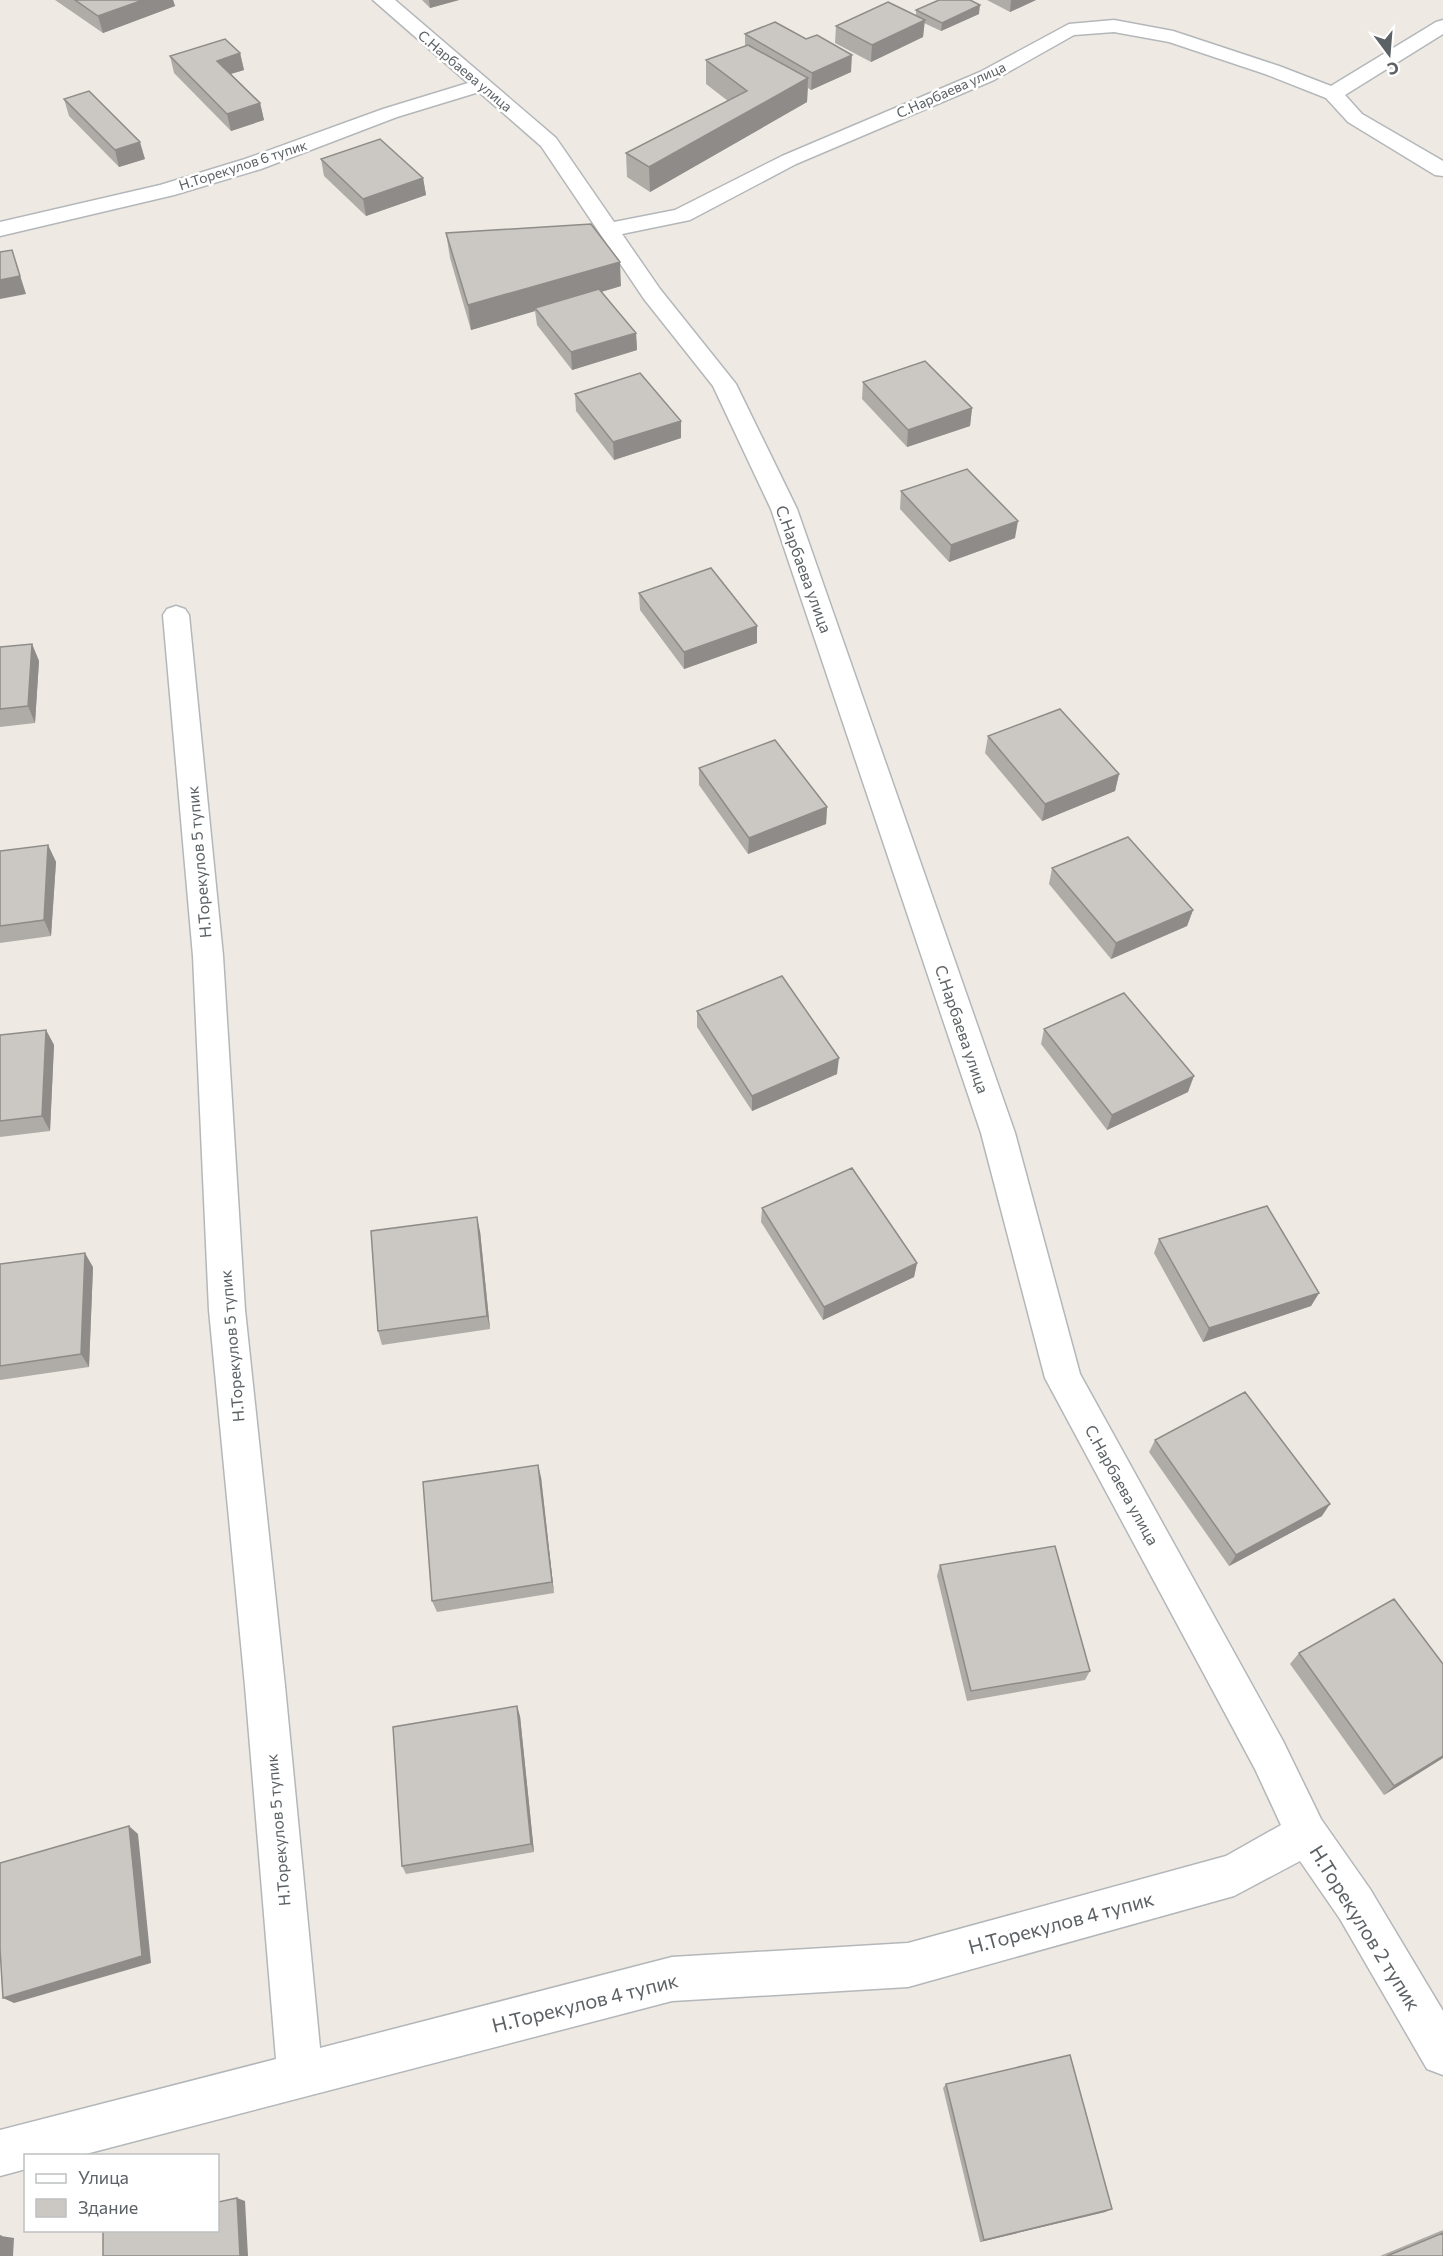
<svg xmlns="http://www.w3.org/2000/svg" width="1443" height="2256" viewBox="0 0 1443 2256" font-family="Commissioner,sans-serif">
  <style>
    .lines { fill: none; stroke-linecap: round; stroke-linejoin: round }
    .minor-casing { stroke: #b4b7ba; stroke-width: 3 }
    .minor { fill: #fff; fill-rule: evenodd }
    .wall { fill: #afaba7 }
    .shaded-wall { fill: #8e8b88 }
    .building { fill: #cbc7c2; stroke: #8e8b88; stroke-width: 1.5 }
    .labels { text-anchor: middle; stroke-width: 5; stroke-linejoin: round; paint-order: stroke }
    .far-street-label { font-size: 14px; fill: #5b6164; stroke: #fff }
    .street-label { font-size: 16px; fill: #5b6164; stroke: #fff }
    .near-street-label { font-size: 20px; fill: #5b6164; stroke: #fff }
  </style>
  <rect width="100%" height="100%" fill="#eeeae3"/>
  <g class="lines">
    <g class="minor-casing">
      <path id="minor" d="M373 0H395L556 138 614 222 675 210 782 156 980 72 1069 24 1114 20 1173 31 1279 66 1331 86 1436 22 1443 20V34L1345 95 1362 114 1443 161V176L1435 175 1348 122 1326 98 1265 74 1169 42 1114 32 1074 35 994 80 796 164 690 220 622 234 660 289 736 384 797 509 1015 1133 1080 1374 1283 1741 1321 1819 1370 1889 1443 2011V2075L1427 2069 1340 1919 1300 1861 1234 1896 908 1987 672 2001 78 2156H26V2169L0 2176V2130L276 2059 245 1686 209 1310 193 956 163 615 167 609 176 606 185 609 189 615 223 956 245 1310 285 1686 320 2048 672 1957 908 1943 1226 1856 1281 1825 1255 1769 1045 1378 981 1133 771 509 713 386 644 299 541 146 479 92 397 117 261 169 174 195 0 236V222L160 185 245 159 383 109 468 83Z"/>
    </g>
    <use href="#minor" class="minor"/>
  </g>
  <path class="wall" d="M55 0H173L175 6 103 33Z
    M422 0H459L430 8Z
    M987 0H1036L1010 12Z
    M916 10 979 14 941 31 924 23 923 37 871 62 835 43 836 26 916 16Z
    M745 34 851 72 811 90 808 88 807 102 650 192 627 177 626 153 728 101 706 84V60L745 46Z
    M240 53 244 70 231 74 260 103 264 120 231 131 174 73 170 56Z
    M64 99 145 159 119 167 69 116Z
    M321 159 423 178 426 195 366 216 324 176Z
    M446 233 621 286 601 292 636 333 637 350 572 370 537 325 535 311 471 330 450 258Z
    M863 382 972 408 970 426 907 447 862 399Z
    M575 394 681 438 614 460 576 411Z
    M901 491 1015 538 949 562 900 509Z
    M639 593 757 626V643L684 669 640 610Z
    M32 644 39 661 35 723 0 727V647Z
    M988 736 1119 774 1115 791 1042 821 985 753Z
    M699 768 827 807 826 824 748 854 699 785Z
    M48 845 56 862 51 936 0 943V851Z
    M1052 868 1193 910 1187 926 1111 959 1049 884Z
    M697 1011 837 1074 752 1111 697 1027Z
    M1044 1029 1188 1092 1107 1130 1041 1044Z
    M46 1030 54 1045 50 1131 0 1137V1035Z
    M762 1208 917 1263 914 1277 823 1320 761 1222Z
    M480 1231 490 1329 382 1345 378 1331Z
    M1159 1239 1319 1293 1311 1306 1203 1342 1154 1253Z
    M0 1264 93 1267 89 1367 0 1380Z
    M1155 1440 1322 1516 1229 1566 1149 1452Z
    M541 1477 554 1593 437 1612 432 1601Z
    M940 1565 1090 1671 1085 1680 967 1701 937 1576Z
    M1299 1653 1443 1664V1758L1384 1795 1290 1664Z
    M520 1716 534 1852 406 1874 402 1866Z
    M946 2084 1112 2209 1105 2212 980 2242 943 2088Z
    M1443 2230V2256H1380Z"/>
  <path class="shaded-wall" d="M143 0H173L175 6 103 33 98 16Z
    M429 0H459L430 8Z
    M1011 0H1036L1010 12Z
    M980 5 979 14 941 31 942 23Z
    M925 20 923 37 871 62 872 45Z
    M240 53 244 70 220 77 217 61Z
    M852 55 851 72 811 90 812 73Z
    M808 78 807 102 650 192 649 167Z
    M260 103 264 120 231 131 227 114Z
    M140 142 145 159 119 167 115 150Z
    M423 178 426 195 366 216 363 199Z
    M12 250 26 294 0 299V280Z
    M620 262 621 286 537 311 535 308V311L471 330 468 305Z
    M636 333 637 350 572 370 571 352Z
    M972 408 970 426 907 447 908 430Z
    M681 421V438L614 460 613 442Z
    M1018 521 1015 538 949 562 951 545Z
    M757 626V643L684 669V652Z
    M32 644 39 661 35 723 28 706Z
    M1119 774 1115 791 1042 821 1045 804Z
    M827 807 826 824 748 854 749 838Z
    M48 845 56 862 51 936 44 920Z
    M1193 910 1187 926 1111 959 1116 943Z
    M46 1030 54 1045 50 1131 42 1116Z
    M839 1058 837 1074 752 1111V1096Z
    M1194 1076 1188 1092 1107 1130 1112 1115Z
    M477 1217 480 1231 490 1329 487 1316Z
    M85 1253 93 1267 89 1367 81 1354Z
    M917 1263 914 1277 823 1320 824 1307Z
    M1319 1293 1311 1306 1203 1342 1209 1328Z
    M538 1465 541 1477 554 1593 552 1582Z
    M1330 1504 1322 1516 1229 1566 1236 1555Z
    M517 1706 520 1716 534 1852 531 1844Z
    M1443 1756V1758L1384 1795 1394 1786Z
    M129 1826 138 1834 151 1963 14 2003 3 1998Z
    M237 2198 245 2201 248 2256H240Z
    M1112 2209 1105 2212 980 2242 984 2240Z
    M1 2236 14 2238 13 2256H1Z"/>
  <path class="building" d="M75 0H143L98 16Z
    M939 0H970L980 5 942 23 916 10Z
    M888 2 925 20 872 45 836 26Z
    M775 22 806 39 817 35 852 55 812 73 745 34Z
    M225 39 240 53 217 61 260 103 227 114 170 56Z
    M748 45 808 78 649 167 626 153 747 91 706 60Z
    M89 91 140 142 115 150 64 99Z
    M380 139 423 178 363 199 321 159Z
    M591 224 620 262 468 305 446 233Z
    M12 250 20 276 0 280V252Z
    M599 289 636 333 571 352 535 308Z
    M925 361 972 408 908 430 863 382Z
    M640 373 681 421 613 442 575 394Z
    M967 469 1018 521 951 545 901 491Z
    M711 568 757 626 684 652 639 593Z
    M32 644 28 706 0 709V647Z
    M1060 709 1119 774 1045 804 988 736Z
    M775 740 827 807 749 838 699 768Z
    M1128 837 1193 910 1116 943 1052 868Z
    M48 845 44 920 0 926V851Z
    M782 976 839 1058 752 1096 697 1011Z
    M1124 993 1194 1076 1112 1115 1044 1029Z
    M46 1030 42 1116 0 1121V1035Z
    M852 1168 917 1263 824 1307 762 1208Z
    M1267 1206 1319 1293 1209 1328 1159 1239Z
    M477 1217 487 1316 378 1331 371 1231Z
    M85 1253 81 1354 0 1366V1264Z
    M1245 1392 1330 1504 1236 1555 1155 1440Z
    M538 1465 552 1582 432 1601 423 1482Z
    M1055 1546 1090 1671 971 1691 940 1565Z
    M1394 1599 1443 1664V1756L1394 1786 1299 1653Z
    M517 1706 531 1844 402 1866 393 1727Z
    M129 1826 142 1956 3 1998 0 1949V1863Z
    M1070 2055 1112 2209 984 2240 946 2084Z
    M237 2198 240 2256H103V2230H218V2202Z
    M1443 2233V2256H1387Z
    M0 2236H1V2256H0Z"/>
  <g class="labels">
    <g class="far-street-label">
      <text transform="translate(465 71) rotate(40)" y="5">С.Нарбаева улица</text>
      <text transform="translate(951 90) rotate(-24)" y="5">С.Нарбаева улица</text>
      <text transform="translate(243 165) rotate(-18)" y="5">Н.Торекулов 6 тупик</text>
    </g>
    <g class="street-label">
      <text transform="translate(804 569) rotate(70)" y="6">С.Нарбаева улица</text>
      <text transform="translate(199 862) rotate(-95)" y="6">Н.Торекулов 5 тупик</text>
      <text transform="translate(962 1029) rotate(71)" y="6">С.Нарбаева улица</text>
      <text transform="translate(232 1346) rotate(-95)" y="6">Н.Торекулов 5 тупик</text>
      <text transform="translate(1122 1485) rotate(61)" y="6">С.Нарбаева улица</text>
      <text transform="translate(278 1830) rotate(-95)" y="6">Н.Торекулов 5 тупик</text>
    </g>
    <g class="near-street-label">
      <text transform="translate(1061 1923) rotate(-15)" y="7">Н.Торекулов 4 тупик</text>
      <text transform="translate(1365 1928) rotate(58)" y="7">Н.Торекулов 2 тупик</text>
      <text transform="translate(585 2003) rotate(-14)" y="7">Н.Торекулов 4 тупик</text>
    </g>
  </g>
  <rect x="24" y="2154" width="195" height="78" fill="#ffffff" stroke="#bdc0c1" stroke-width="1.5"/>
  <rect x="36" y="2174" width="30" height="9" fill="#ffffff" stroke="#bdc0c1" stroke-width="1.5"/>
  <text x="78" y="2184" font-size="18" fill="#5b6164">Улица</text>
  <rect x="36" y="2199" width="30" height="18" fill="#cbc7c2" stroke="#bdc0c1" stroke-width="1.5"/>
  <text x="78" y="2214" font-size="18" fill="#5b6164">Здание</text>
  <g transform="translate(1389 54) rotate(164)" stroke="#ffffff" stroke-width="4.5" paint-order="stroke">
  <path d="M0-4.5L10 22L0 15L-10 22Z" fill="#5b6164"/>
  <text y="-9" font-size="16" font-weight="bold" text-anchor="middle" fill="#5b6164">С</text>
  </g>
</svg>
